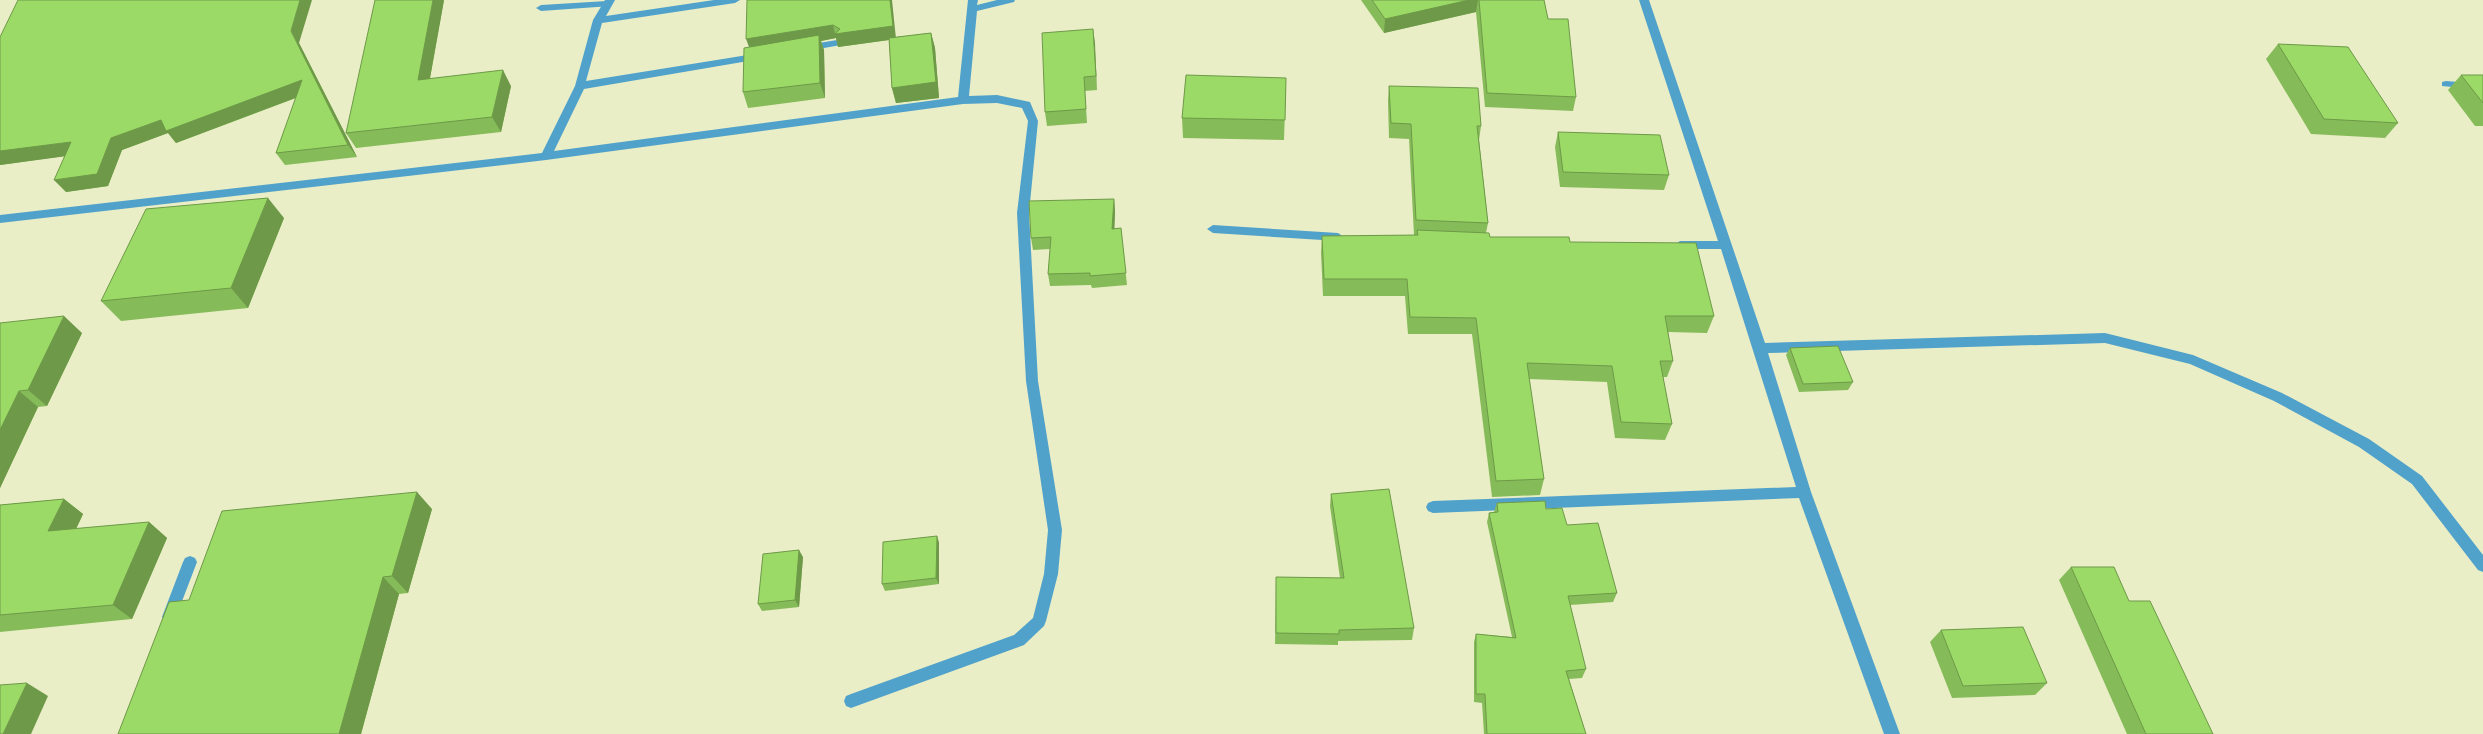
<svg xmlns="http://www.w3.org/2000/svg" width="2483" height="734" viewBox="0 0 2483 734" font-family="Lato,sans-serif">
  <style>
    .lines { fill: none; stroke-linecap: round; stroke-linejoin: round }
    .service { fill: #51a2cb; fill-rule: evenodd }
    .minor { fill: #51a2cb; fill-rule: evenodd }
    .wall { fill: #86bb59 }
    .shaded-wall { fill: #6d9948 }
    .building { fill: #9cda67; stroke: #6d9948 }
  </style>
  <rect width="100%" height="100%" fill="#eaeec7"/>
  <g class="lines">
    <path class="service" d="M607 1 611 2V6L541 11 536 8 541 5Z"/>
    <path class="minor" d="M605 0H615L606 16 714 0H740L735 3 602 23 586 81 760 53 765 56 760 59 584 89 554 151 958 97 968 0H978L977 5 997 0H1015L1014 2 977 11 969 96 997 95 1030 102 1038 121 1029 213 1038 381 1062 530 1058 574 1046 621 1044 626 1024 645 851 708 846 706 844 701 846 696 851 694 1014 635 1033 618 1044 574 1048 530 1026 381 1017 213 1028 121 1022 108 997 103 963 104 546 160 0 223V215L542 153 575 86 593 20Z
      M1639 0H1649L1765 343 2105 333 2193 355 2282 393 2369 439 2422 476 2483 555V572L2478 570 2412 484 2359 447 2274 401 2190 364 2105 343 1768 353 1811 492 1900 734H1884L1799 498 1433 513 1428 511 1426 507 1428 503 1433 501 1796 487 1721 249H1680L1674 245 1680 241H1718Z
      M837 40 842 43 841 45 807 51 802 48 807 45Z
      M2446 81 2483 84V90L2442 86V82Z
      M1213 225 1338 233 1344 237 1338 241 1213 233 1207 229Z
      M190 556 195 558 197 562 176 617 174 622 169 623 164 622 162 617 183 562 185 558Z"/>
  </g>
  <path class="wall" d="M444 0 430 78 511 86 501 132 356 148 346 133Z
    M747 0 896 37 931 33 935 48 939 98 896 103 892 88 889 40 838 47 836 38 821 41 824 50 825 98 748 108 743 92 749 47Z
    M1361 0H1544L1548 19 1576 97 1573 111 1485 107 1476 12 1384 33Z
    M1093 29 1097 90 1085 91 1087 123 1047 126 1045 112Z
    M0 37 299 43 357 157 285 165 276 153 296 98 176 143 168 133 122 150 108 186 66 192 64 156 0 165Z
    M2278 44 2398 123 2385 138 2311 134 2266 59Z
    M2461 75H2483V126H2475L2448 90Z
    M1286 78 1284 140 1183 138 1182 118Z
    M1389 86 1481 126 1479 140 1488 223 1486 233 1490 237 1570 242 1714 316 1707 333 1668 332 1673 361 1667 377H1663L1672 424 1665 440 1615 438 1607 382 1529 379 1544 479 1540 495 1492 497 1472 334H1408L1405 296H1323L1321 253 1322 236 1414 235 1409 139 1389 138 1388 101Z
    M1558 132 1669 175 1664 190 1560 187 1555 147Z
    M1114 199 1115 211 1114 229 1121 228 1127 285 1092 288 1091 285 1050 286 1048 274 1050 249 1033 250 1031 238Z
    M284 218 248 308 121 321 101 301Z
    M0 323 82 333 47 406 38 407 0 488Z
    M1790 348 1853 382 1848 390 1799 392 1786 355Z
    M1331 494 1414 628 1412 640 1338 641V645L1275 644 1276 577 1340 578 1330 506Z
    M64 499 83 514 76 529 149 522 167 538 132 619 0 632V505Z
    M1497 503 1546 509 1567 525 1617 593 1613 602 1570 605 1586 669 1582 678 1569 679 1586 734H1484L1482 703 1474 702V642L1476 634 1512 637 1487 522 1489 513 1494 512Z
    M432 509 408 593 399 594 361 734H118L189 600Z
    M937 536 939 543V584L885 591 882 584Z
    M803 557 799 607 762 611 758 604Z
    M2071 567 2129 601 2213 734H2127L2059 580Z
    M1941 630 2047 683 2035 695 1952 698 1930 642Z"/>
  <path class="shaded-wall" d="M300 0H312L299 43 357 157 348 145 291 31Z
    M433 0H444L427 95 418 80Z
    M890 0H892L896 39 838 47 836 38 821 41 824 50 825 98 820 83 751 52 746 39 833 25 835 34Z
    M1469 0H1478L1476 12 1384 33 1385 19Z
    M1093 29 1095 43 1097 90 1096 76Z
    M931 33 935 48 939 98 896 103 892 88Z
    M503 70 511 86 501 132 492 117Z
    M302 80 311 92 176 143 168 133 122 150 108 186 66 192 54 180 111 138 161 120Z
    M71 142 82 154 0 165V151Z
    M268 198 284 218 248 308 231 288Z
    M1114 199 1115 211 1114 241 1112 229Z
    M64 316 82 333 47 406 28 390Z
    M19 391 38 407 0 488V430Z
    M417 492 432 509 408 593 392 576Z
    M64 499 83 514 68 546 48 531Z
    M149 522 167 538 132 619 113 605Z
    M937 536 939 543V584L936 578Z
    M799 550 803 557 799 607 795 600Z
    M383 577 399 594 361 734H339Z
    M27 683 48 696 31 734H3Z"/>
  <path class="building" d="M18 0H300L291 31 348 145 276 153 302 80 166 131 161 120 111 138 97 174 54 180 71 142 0 151V37Z
    M375 0H433L418 80 503 70 492 117 346 133Z
    M747 0H890L893 26 835 34 840 29 833 25 746 39Z
    M1372 0H1469L1385 19Z
    M1479 0H1544L1548 19H1568L1576 97 1487 93Z
    M1093 29 1096 76 1084 77 1086 109 1045 112 1042 33Z
    M931 33 936 82 892 88 889 38Z
    M819 35 820 83 743 92 744 48Z
    M2278 44 2348 47 2398 123 2324 119Z
    M1186 75 1286 78 1285 120 1182 118Z
    M2461 75H2483V103Z
    M1389 86 1478 88 1481 126H1477L1488 223 1416 220 1411 124 1391 123Z
    M1558 132 1660 135 1669 175 1563 172Z
    M268 198 231 288 101 301 146 209Z
    M1114 199 1112 229 1121 228 1126 273 1090 276V273L1048 274 1051 237 1031 238 1029 201Z
    M1417 230 1489 233 1490 237H1569L1570 242 1696 243 1714 316H1665L1673 361H1660L1672 424 1621 422 1612 366 1527 363 1544 479 1496 481 1476 318 1410 317 1407 279H1324L1322 236 1418 235Z
    M64 316 28 390 19 391 0 430V323Z
    M1838 346 1853 382 1803 384 1790 348Z
    M1389 489 1414 628 1339 630V634L1276 633V577L1344 578 1331 494Z
    M417 492 392 576 383 577 339 734H118L169 602 189 600 222 511Z
    M64 499 48 531 149 522 113 605 0 615V505Z
    M1545 501 1546 509 1562 508 1567 525 1598 523 1617 593 1568 596 1586 669 1566 671 1586 734H1487L1485 694H1476V634L1516 638 1489 513 1498 512 1497 503Z
    M937 536 936 578 882 584 883 542Z
    M799 550 795 600 758 604 763 554Z
    M2071 567H2114L2129 601H2150L2213 734H2146Z
    M2023 627 2047 683 1963 686 1941 630Z
    M27 683 3 734H0V685Z"/>
</svg>
